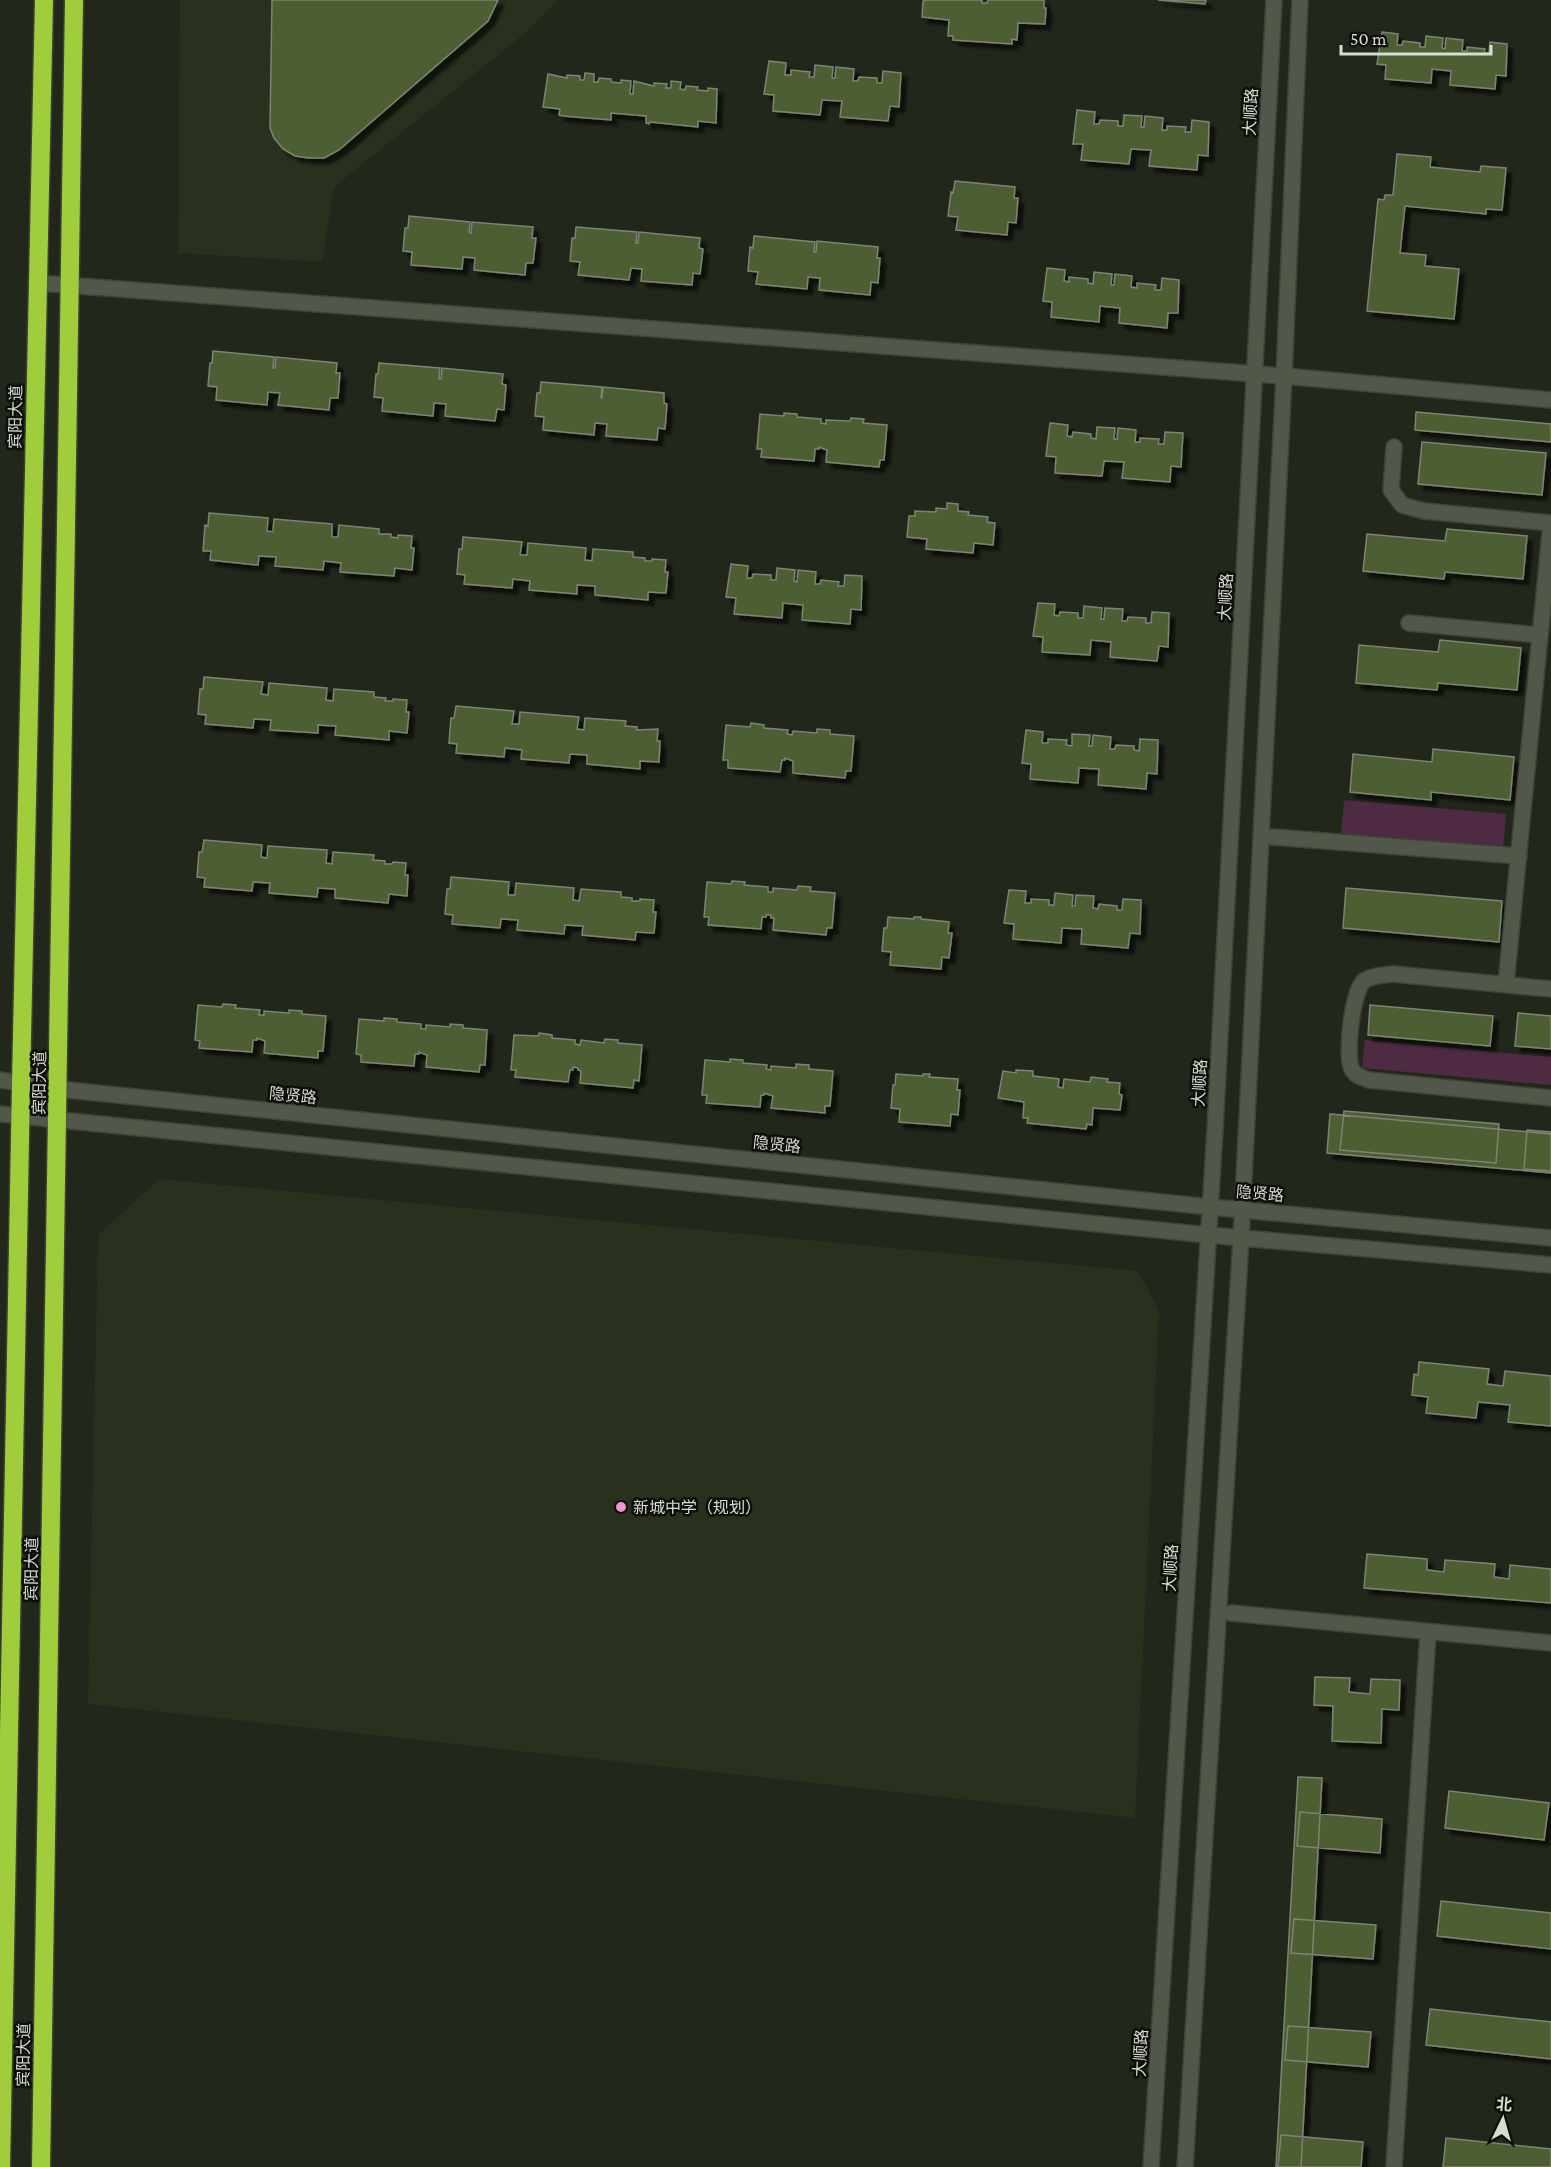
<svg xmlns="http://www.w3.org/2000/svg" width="1551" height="2167" viewBox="0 0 1551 2167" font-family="'Crimson Pro','Noto Sans SC',serif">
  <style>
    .built { fill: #29301e }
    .green { fill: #4e2a43 }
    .building { fill: #4e5e31; stroke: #7d8375; stroke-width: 1.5; filter: url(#shadow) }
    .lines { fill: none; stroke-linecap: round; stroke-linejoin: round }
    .minor-casing { stroke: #3d4136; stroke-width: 18 }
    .highway-casing { stroke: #3d4136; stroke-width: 21 }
    .minor { stroke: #515749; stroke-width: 15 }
    .highway { stroke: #a0cd3b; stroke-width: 18 }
    .poi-dot { fill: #f491d4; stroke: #0d0f0a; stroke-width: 2 }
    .labels { text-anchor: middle; stroke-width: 5; stroke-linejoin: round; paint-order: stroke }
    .street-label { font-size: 16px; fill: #d8dbd3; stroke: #0d0f0a }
    .poi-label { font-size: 16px; fill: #d8dbd3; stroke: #0d0f0a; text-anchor: start }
  </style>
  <defs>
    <filter id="shadow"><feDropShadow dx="5.5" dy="5.5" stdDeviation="1.5" flood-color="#0009"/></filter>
  </defs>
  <rect width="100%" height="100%" fill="#22271b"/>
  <path class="built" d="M180 0H559L529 30 334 187 322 262 178 253Z
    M159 1179 1138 1271 1159 1311 1135 1818 88 1704 98 1235Z"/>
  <path class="green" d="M1344 800 1506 814 1503 849 1341 834Z
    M1365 1040 1551 1057V1085L1362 1068Z"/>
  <path class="building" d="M272 0H498L488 21 339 150 324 158H309L295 156 283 149 274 138 270 128Z
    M926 0H982V3H987L988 0H1044V8H1046L1045 24 1018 23 1017 40 1012 39V44L953 40V36H948L949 20 922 17 923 1Z
    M1158 0H1206L1205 4Z
    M1382 32 1398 34 1397 45H1402L1403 41 1420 43V47H1425L1426 36 1443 38 1442 48 1445 49 1446 38 1463 40 1462 51H1467V47L1485 49 1484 53H1489L1490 42 1507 44 1506 76 1496 75 1495 89 1450 85 1451 71 1432 69 1431 83 1385 79 1386 65 1377 64Z
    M769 61 786 63 785 75H791V70L810 72 809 77H814L815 65 833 67 832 78H835L836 67 854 69 853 81H858L859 77 877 78V83H882L883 71 901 73 899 107 890 106 888 121 840 117 842 101 822 100 820 115 773 111 774 95 764 94Z
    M585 73 594 74V82H598L599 78 611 79V82L621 83V80L631 81 630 94H633L634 81 654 86V83L667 84 666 88H671V81L681 82 680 89 685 90 686 86 698 87 697 90 708 91V88L717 89 716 123 698 121V127L650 122 649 124 646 123V116L611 113V120L563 116 559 115 560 109 543 107 548 74 567 78V75L580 76V80H584Z
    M1077 110 1095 112 1094 124H1099L1100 120 1118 121V126H1123L1124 115 1142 116 1141 127H1144L1145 116 1163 118 1162 130H1167V126L1186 127 1185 132H1191L1192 120 1209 122 1208 156 1198 155 1197 170 1149 166 1151 150 1131 149 1129 164 1081 160 1083 144H1073Z
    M1397 154 1431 157 1430 167 1480 172 1481 166 1506 168 1502 210 1486 209V214L1405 206 1400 253 1426 255 1425 266 1459 269 1454 319 1367 311 1378 199 1384 200 1385 195H1393Z
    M955 181 1015 187 1014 198H1018L1016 223 1008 222 1007 235 956 230 958 217 948 216 951 192 953 193Z
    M409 216 470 222 469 232 471 233 472 222 533 227 532 238H536L533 263H526L525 275 474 270 475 258 463 257 462 269 411 265 412 252 403 251 405 228H408Z
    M576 227 637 232 636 243H638L639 232 700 238 699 248 703 249 700 274 693 273 692 285 641 281 642 269 631 268 629 280 578 275 580 262 570 261 572 238H575Z
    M754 236 815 242 814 252H816L817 241 878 247 877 258H880L878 283 871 282 870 295 819 290 820 278 808 277 807 289 756 284 758 272 748 271 750 247 753 248Z
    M1047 268 1065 270 1064 281 1069 282V277L1088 279V283L1093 284 1094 272 1112 274 1111 285H1114L1115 274 1132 276 1131 287 1137 288V283L1156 285 1155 290H1161L1162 278 1179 280 1178 313H1168L1167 328 1119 323 1120 308 1100 306 1099 322 1051 317 1052 302 1043 301Z
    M213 351 274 357 273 368H275L276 357 337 363 336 373H340L338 398H330L329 410 278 405 280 393 268 392 267 405 216 400 217 387 208 386 210 363H212Z
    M379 363 440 368 439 379H441L442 368 503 374 502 384 506 385 504 410 497 409 495 421 445 416 446 404 434 403 433 416 382 411 383 398 374 397 376 374H378Z
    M541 382 602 387 601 398H602L603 387 664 393V403L667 404 665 429 658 428 657 440 606 436 607 424 595 423 594 435 543 430 544 417 535 416 537 393H540Z
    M1416 412 1551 424V442L1415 430Z
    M784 413 797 414V417L821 419V423L826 424V420L850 421 851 418 864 419 863 423 887 425 884 460H880L879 467 826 462 827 450 819 447V449H815L814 461 761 457 762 449H757L760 414 784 416Z
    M1050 423 1068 425 1067 436 1072 437 1073 432 1091 434V438L1096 439 1097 427 1115 428 1114 439H1117L1118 428 1136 430 1135 442H1140V438L1159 439 1158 444H1164L1165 432 1183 433 1181 467 1171 466 1170 482 1122 478 1124 462 1104 461 1102 476 1055 473 1056 457 1046 456Z
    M1422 442 1546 453 1542 495 1418 484Z
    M947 503 958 504V511L969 512 968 515 988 517 987 522 995 523 993 545 974 543 973 553 926 549 927 539 907 537 909 516H915V511L936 512V508L947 509Z
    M209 513 268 518 267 531 273 532 274 519 332 524V537H338L339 525 379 529V534H391V537L398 538V535L412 536 411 548H414L412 570 395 568 394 576 340 572 341 563 324 561 323 570 275 566 276 557 259 556 258 565 210 560 211 551H203L205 525 208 526Z
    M1447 529 1527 536 1523 579 1445 572 1444 579 1363 571 1367 534 1445 541Z
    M463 537 522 542 520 555H527L528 543 586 548 585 560 592 561 593 549 633 552V557L645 558V561H652V559L666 560 665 572H668L666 593 648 592V600L595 595V586L577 585V594L529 590 530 581 513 579 512 588 464 584 465 575 457 574 459 549H462Z
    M731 564 748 566 747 578H752L753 574 771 575V580H776L777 568 795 570 794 581 797 582 798 570 816 572 815 584H820L821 580 839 582 838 586H844L845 575 862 576 861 610 851 609 850 624 802 620 803 605 783 603 782 618 734 614 736 598 726 597Z
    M1038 603 1055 604 1054 615 1059 616 1060 612 1078 613V618H1083L1084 606 1102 608 1101 619H1104L1105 608 1123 609 1122 621H1127L1128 617 1146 618V623H1151L1152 612 1169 613 1168 647 1159 646 1157 661 1110 657 1111 642 1091 640 1090 655 1042 652 1043 637 1033 636Z
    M1440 640 1521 648 1517 690 1438 683 1437 690 1356 683 1359 645 1438 652Z
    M204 677 263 682 261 694 268 695 269 683 327 688 326 700 333 701 334 689 374 692V697L386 698 385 701H393V699L407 700 406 712H409L407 733 389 731V740L335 735 336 726 318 725V733L270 730 271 720 254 719 253 728 205 724 206 715 198 714 200 689H203Z
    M456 706 514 711 512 724H519L520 712 579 717 577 729 584 730 585 718 626 721 625 726 637 727V730L658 729 657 741H660L659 762 640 761V769L587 764V755L570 754 569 763 521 759 522 750 505 748 504 757 456 753 457 744 449 743 451 718H454Z
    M751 723 764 725V728L788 730 787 734 792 735 793 731 817 733V729L830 730V734L854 736 851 771H846L845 778 793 773V761L785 758V760H782L780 772 728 768V760H723L726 725 750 727Z
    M1026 730 1043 732 1042 743H1048V739L1067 740 1066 745 1072 746V734L1090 735 1089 746H1092L1093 735 1111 737 1110 749H1115L1116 745 1134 746V750L1139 751 1140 739 1158 740 1157 774 1147 773 1146 789 1098 785 1099 769 1079 768 1078 783 1030 779 1031 764 1022 763Z
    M1433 749 1514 757 1510 800 1431 792V800L1350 792 1353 754 1432 762Z
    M204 840 262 845 261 857 267 858 268 846 327 850 326 863 332 864 333 852 374 855 373 860 385 861V864H392L393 862 406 863 405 875H408L407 896 389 894 388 903 335 898V889L318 888 317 897 269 893 270 883 253 882 252 891 204 887 205 878 197 877 199 852H202Z
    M451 877 509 882 508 895H515L516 883 574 888 573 900 579 901 581 889 621 892V897L632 898V901H640V899L654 900 653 912H656L654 933 636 932 635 940 582 935 583 926 565 925 564 934 517 930 518 920 501 919 500 928 452 924 453 915 445 914 447 889H450Z
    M732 881 745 882 744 885 768 887V892H773V888L797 890 798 886 811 887 810 891 835 893 832 928H827L826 935 773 930 774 918H771V915H766V917H762L761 929 708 925 709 917H704L707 882 731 884Z
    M1346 888 1502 901 1499 942 1343 928Z
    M1009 890 1026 891 1025 903H1031V899L1049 900V905H1054L1055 893 1073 895 1072 906H1075L1076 895 1094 896 1093 908 1098 909 1099 904 1117 906V910H1122L1123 899 1141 900 1140 934 1130 933 1128 948 1081 944 1082 929 1062 928 1061 943 1013 939 1014 924 1004 923Z
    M888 917 914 919V917H921V919L949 922 948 933H952L949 958 942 957 941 969 890 965 891 952 882 951 884 928H887Z
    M223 1004 236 1005 235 1008 260 1010 259 1015H264V1011L289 1013V1010L302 1011V1014L326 1016 323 1051H318V1058L264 1053 265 1041 257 1038V1040H253L252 1052 199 1048 200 1041 195 1040 198 1005 222 1007Z
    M1370 1005 1493 1016 1490 1046 1368 1035Z
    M1518 1013 1551 1016V1049L1515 1046Z
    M384 1018 397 1019V1022L421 1024V1029H426V1025L450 1027V1024L463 1025V1028L487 1030 485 1065H480L479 1072 426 1067 427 1055 419 1052V1054H415L414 1066 361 1062V1055L356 1054 359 1019 384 1021Z
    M539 1033 552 1035V1038L575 1040V1044L580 1045 581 1040 604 1043 605 1039 618 1040V1043L642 1045 639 1081 634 1080 633 1088 580 1083 581 1071 578 1070V1068L573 1067V1070H570L568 1082 515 1077 516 1070H511L514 1035 538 1036Z
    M730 1059 743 1060V1063L767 1065 766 1069 771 1070V1066L796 1068V1064L809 1065V1069L833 1071 830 1106H825V1113L771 1108 773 1096 764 1093V1095H761L760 1107 706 1103 707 1095H702L705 1060 730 1062Z
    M1016 1070 1033 1071V1076L1059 1079 1058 1087 1063 1088 1064 1079 1090 1082 1091 1077 1108 1079 1107 1082 1120 1083 1119 1094 1122 1095 1120 1110 1093 1108 1092 1125 1087 1124 1086 1129 1027 1123 1028 1118H1023L1024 1102 998 1098 1003 1071 1016 1073Z
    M896 1074 923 1076V1074H930L929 1077 958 1079 957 1090H960L958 1115 951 1114 950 1126 899 1122 900 1109 891 1108 893 1085H895Z
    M1344 1111 1499 1124 1496 1163 1340 1150Z
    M1330 1114 1551 1134V1173L1327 1153Z
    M1527 1130 1551 1132V1171L1524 1169Z
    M1419 1362 1489 1369 1487 1384 1503 1386 1505 1371 1551 1376V1426L1508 1422 1510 1405 1478 1402 1476 1418 1426 1413 1428 1397 1412 1395 1414 1374 1418 1375Z
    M1367 1554 1427 1559V1570L1444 1572 1445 1560 1495 1564 1494 1577 1509 1579 1510 1565 1551 1569V1603L1364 1588Z
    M1315 1677 1350 1678 1349 1692 1370 1694 1371 1679 1400 1680 1399 1710 1382 1709 1381 1743 1332 1741 1333 1706 1314 1705Z
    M1298 1777 1322 1778 1301 2167H1276Z
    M1449 1791 1549 1803 1544 1840 1445 1828Z
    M1300 1812 1382 1819 1380 1853 1297 1846Z
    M1441 1901 1551 1913V1949L1437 1936Z
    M1294 1919 1376 1925 1373 1959 1291 1953Z
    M1430 2009 1551 2022V2059L1426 2045Z
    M1288 2026 1371 2032 1368 2067 1285 2060Z
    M1281 2135 1363 2142 1361 2167H1278Z
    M1446 2138 1551 2149V2167H1443Z"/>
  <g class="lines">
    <g class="minor-casing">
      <path id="minor" d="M38 283 1284 376 1551 400
        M1394 447 1391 490 1402 505 1424 511 1551 523
        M1409 623 1540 635
        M1273 837 1519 856
        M1506 984 1551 523
        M1551 989 1393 974C1384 975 1374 975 1365 980 1352 989 1346 1052 1351 1067 1354 1076 1361 1077 1369 1080L1551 1098
        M0 1080 58 1089 1210 1207 1551 1238
        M0 1114 1208 1235 1551 1265
        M1231 1613 1551 1643
        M1151 2167 1215 1130 1274 0
        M1185 2167 1241 1238 1284 376 1300 0
        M1394 2167 1428 1633"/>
    </g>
    <g class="highway-casing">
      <path id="highway" d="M1 2167 21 1084 44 0
        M41 2167 74 0"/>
    </g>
    <use href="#minor" class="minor"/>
    <use href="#highway" class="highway"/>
  </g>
  <circle class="poi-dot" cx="621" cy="1507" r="6"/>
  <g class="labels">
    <g class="street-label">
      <text transform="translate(1250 112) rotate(-87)" y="6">大顺路</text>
      <text transform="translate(15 417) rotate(-89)" y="6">宾阳大道</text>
      <text transform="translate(1225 597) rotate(-87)" y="6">大顺路</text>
      <text transform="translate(39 1083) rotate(-89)" y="6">宾阳大道</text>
      <text transform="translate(1199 1083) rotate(-87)" y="6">大顺路</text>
      <text transform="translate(293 1095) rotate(6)" y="6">隐贤路</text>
      <text transform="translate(777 1144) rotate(6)" y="6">隐贤路</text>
      <text transform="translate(1260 1193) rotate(5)" y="6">隐贤路</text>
      <text transform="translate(1170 1568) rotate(-87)" y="6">大顺路</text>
      <text transform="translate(31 1569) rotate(-89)" y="6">宾阳大道</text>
      <text transform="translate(1140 2053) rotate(-87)" y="6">大顺路</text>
      <text transform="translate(23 2055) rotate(-89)" y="6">宾阳大道</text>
    </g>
    <g class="poi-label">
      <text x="633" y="1513">新城中学（规划）</text>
    </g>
  </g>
  <g transform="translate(1503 2119) rotate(5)" stroke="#0d0f0a" stroke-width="4.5" paint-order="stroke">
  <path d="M0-4.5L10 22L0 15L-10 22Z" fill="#d8dbd3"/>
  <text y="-9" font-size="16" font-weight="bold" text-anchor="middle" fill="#d8dbd3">北</text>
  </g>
  <path d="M1341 45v9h150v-9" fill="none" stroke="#d8dbd3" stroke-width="3"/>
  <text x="1350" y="45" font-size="18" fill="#d8dbd3" stroke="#0d0f0a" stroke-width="4.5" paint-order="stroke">50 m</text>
</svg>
